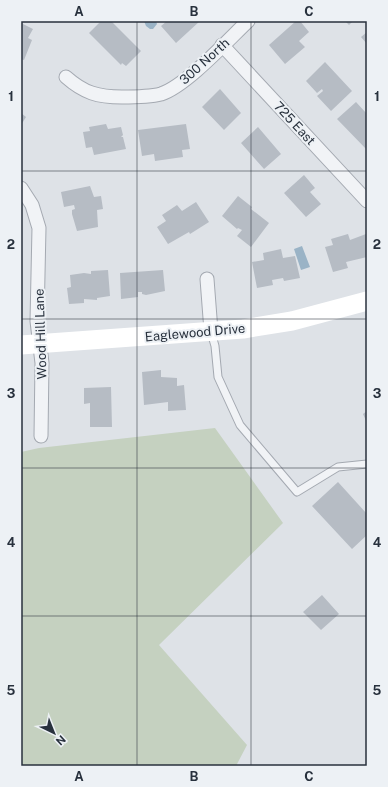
<svg xmlns="http://www.w3.org/2000/svg" width="388" height="787" viewBox="0 0 388 787" font-family="'Public Sans',sans-serif">
  <style>
    .green { fill: #c5d1c0 }
    .water { fill: #9ab3c6 }
    .building { fill: #b6bcc4 }
    .lines { fill: none; stroke-linecap: round; stroke-linejoin: round }
    .lane-casing { stroke: #a4a9b1; stroke-width: 9 }
    .street-casing { stroke: #a4a9b1; stroke-width: 15 }
    .lane { stroke: #f1f3f6; stroke-width: 7 }
    .street { stroke: #f1f3f6; stroke-width: 13 }
    .secondary { stroke: #fff; stroke-width: 19 }
    .grid { fill: none; stroke: #28313d; stroke-width: 1; stroke-opacity: 0.55 }
    .labels { text-anchor: middle; stroke-width: 4; stroke-linejoin: round; paint-order: stroke }
    .street-label { font-size: 13px; fill: #28313d; stroke: #edf1f5 }
    .neatline { fill: none; stroke: #28313d; stroke-width: 1.5 }
    .grid-label { font-size: 13px; text-anchor: middle; font-weight: bold; fill: #28313d }
  </style>
  <rect width="100%" height="100%" fill="#dee2e7"/>
  <path class="green" d="M215 428 283 523 159 645 247 745 236 766H21V452L39 448Z"/>
  <path class="water" d="M144 21H156L157 24 153 29H150L146 26Z
    M302 246 310 267 301 270 294 249Z"/>
  <path class="building" d="M101 21H111L141 51 126 66 122 63 121 65 89 33Z
    M167 21H200L176 43 161 26Z
    M296 21H300L309 32 299 41 305 47 285 64 269 45Z
    M345 21H353L349 25Z
    M21 23 33 29 28 38 32 40 24 60 21 59Z
    M367 32V44L361 37Z
    M325 62 352 91 331 111 317 96 323 91 322 89 317 93 306 81Z
    M220 89 241 113 224 130 202 107Z
    M356 102 367 114V150L337 119Z
    M21 113 26 117 21 125Z
    M106 124 108 129 121 127 123 135 121 137H123L126 149 94 155 92 147 86 148 83 132 90 131 89 127Z
    M186 124 190 149 182 150 183 157 155 161 154 154 142 156 138 130Z
    M258 127 281 154 264 169 241 143Z
    M304 175 315 188 310 192 321 204 306 217 284 193Z
    M90 186 94 197 101 196 103 209 97 210 98 227 77 231 72 214V210L75 209 74 205 64 207 61 192Z
    M238 196 252 207 251 209 269 223 251 247 237 236 242 230 238 228 237 229 222 216Z
    M196 202 209 222 190 234 189 232 168 244 157 227 166 221 162 215 177 205 182 211Z
    M348 234 350 240 366 234 367 257 346 262 348 268 333 272 325 247 333 245 331 239Z
    M281 249 283 258 295 256 300 278 284 281 283 278 272 280 273 285 257 288 252 262 264 260 263 253Z
    M108 270 110 296 97 298V300L84 299V303L69 304 67 288 71 287 70 275 84 273 91 274V271Z
    M163 270 165 291 146 295 142 294V292H138V297L121 299 120 273Z
    M161 370V377L177 378V386L184 385 186 410 168 411V402L144 405 142 372Z
    M111 387 112 427H90V403L84 404V388Z
    M367 411V423L363 414Z
    M338 482 367 514V535L352 549 312 506Z
    M322 595 339 614 321 630 303 612Z"/>
  <g class="lines">
    <g class="lane-casing">
      <path id="lane" d="M211 332 215 346 218 377 240 425 297 492 338 467 367 464"/>
    </g>
    <g class="street-casing">
      <path id="street" d="M222 45 367 201
        M66 77C84 93 98 97 122 97 135 97 149 97 161 94 186 86 228 40 248 21
        M21 188 32 205 39 228 37 321 42 363 41 436
        M207 279 211 331"/>
    </g>
    <use href="#lane" class="lane"/>
    <use href="#street" class="street"/>
    <path class="secondary" d="M21 345 243 329 292 321 367 301"/>
  </g>
  <path class="grid" d="M137 21V766M251 21V766M21 171H367M21 319H367M21 468H367M21 616H367"/>
  <g class="labels">
    <g class="street-label">
      <text transform="translate(204 61) rotate(-42)" y="5">300 North</text>
      <text transform="translate(295 123) rotate(47)" y="5">725 East</text>
      <text transform="translate(195 332) rotate(-5)" y="5">Eaglewood Drive</text>
      <text transform="translate(40 334) rotate(-92)" y="5">Wood Hill Lane</text>
    </g>
  </g>
  <rect width="388" height="787" fill="none" stroke="#edf1f5" stroke-width="44"/>
  <g transform="translate(54 733) rotate(137)" stroke="#edf1f5" stroke-width="3" paint-order="stroke">
  <path d="M0-3L7 15L0 10L-7 15Z" fill="#28313d"/>
  <text y="-6" font-size="11" font-weight="bold" text-anchor="middle" fill="#28313d">N</text>
  </g>
  <rect x="22" y="22" width="344" height="743" class="neatline"/>
  <g class="grid-label">
    <text x="79" y="16">A</text>
    <text x="194" y="16">B</text>
    <text x="309" y="16">C</text>
    <text x="11" y="101">1</text>
    <text x="377" y="101">1</text>
    <text x="11" y="249">2</text>
    <text x="377" y="249">2</text>
    <text x="11" y="398">3</text>
    <text x="377" y="398">3</text>
    <text x="11" y="547">4</text>
    <text x="377" y="547">4</text>
    <text x="11" y="695">5</text>
    <text x="377" y="695">5</text>
    <text x="79" y="781">A</text>
    <text x="194" y="781">B</text>
    <text x="309" y="781">C</text>
  </g>
</svg>
